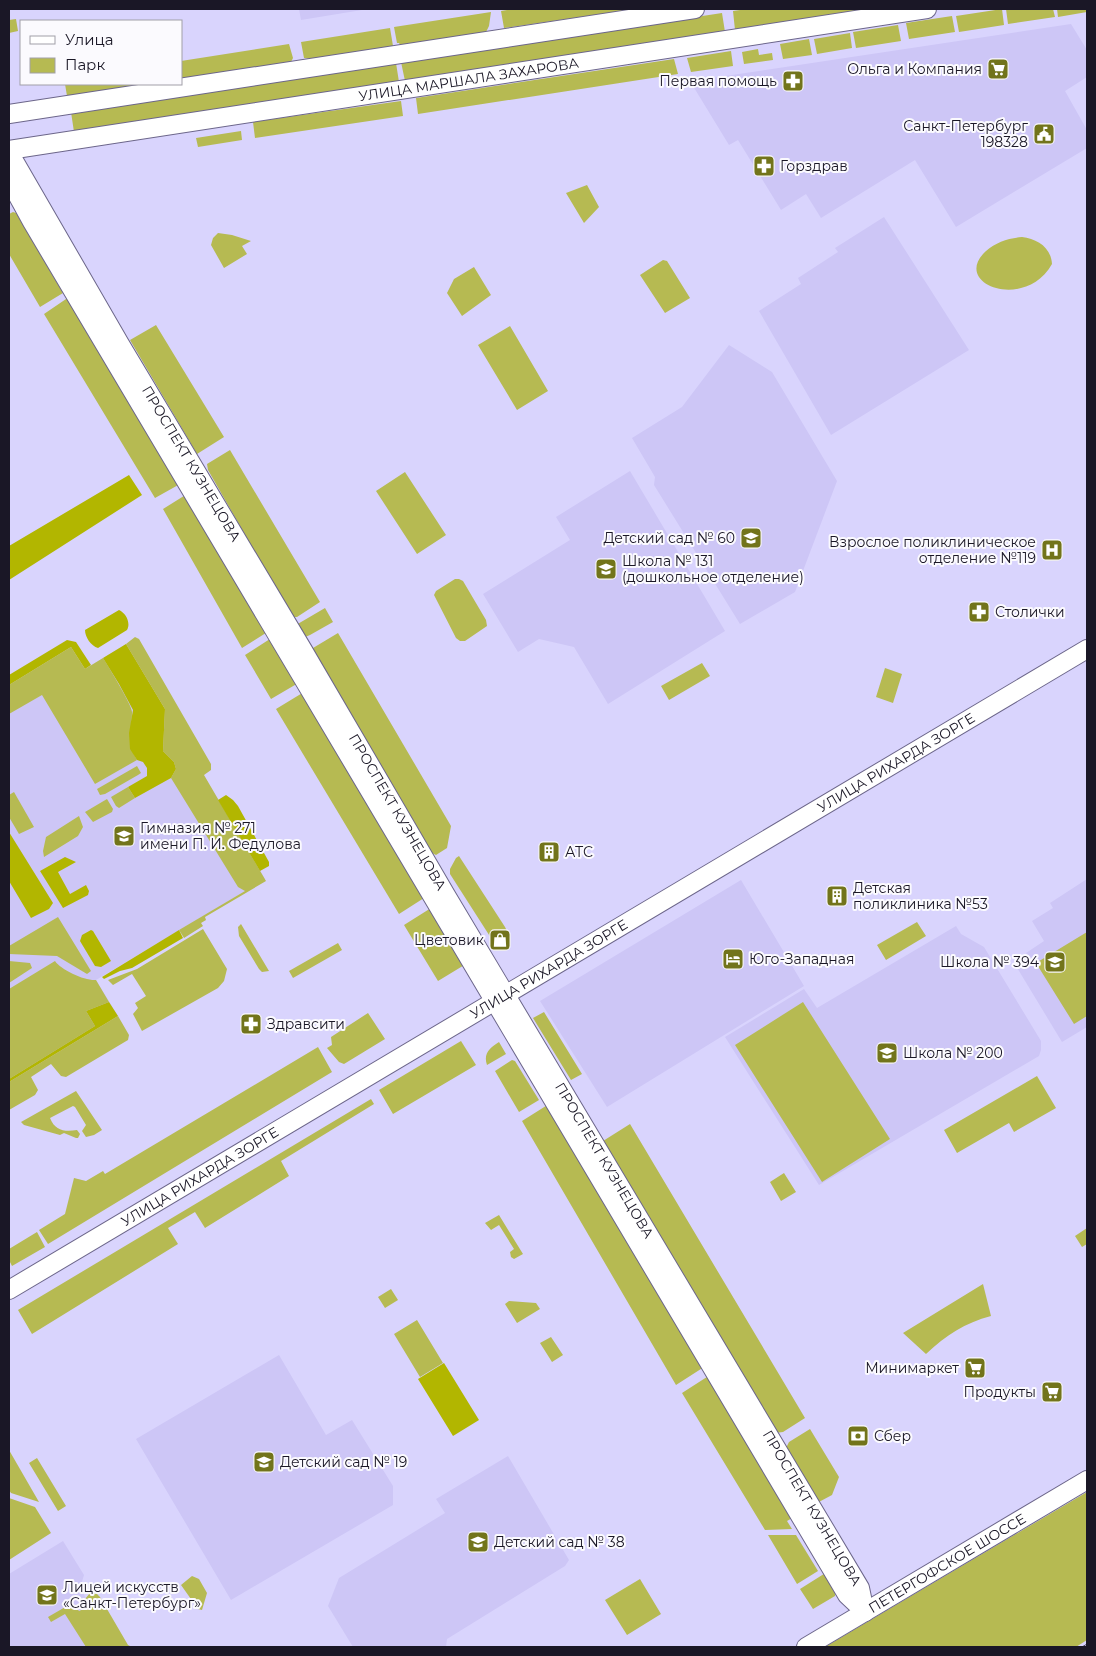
<svg xmlns="http://www.w3.org/2000/svg" width="1096" height="1656" viewBox="0 0 1096 1656" font-family="Montserrat,sans-serif">
  <style>
    .built { fill: #cdc6f6 }
    .green { fill: #b6ba52 }
    .forest { fill: #b2b600 }
    .lines { fill: none; stroke-linecap: round; stroke-linejoin: round }
    .minor-casing { stroke: #6c668a; stroke-width: 20 }
    .minor { stroke: #fff; stroke-width: 18 }
    .tram { stroke: #4c495f; stroke-width: 1 }
    .labels { text-anchor: middle; stroke-width: 4; stroke-linejoin: round; paint-order: stroke }
    .poi-label { font-size: 14px; fill: #1a1726; stroke: #fbfafe; text-anchor: start }
    .street-label { font-size: 14px; fill: #1a1726; stroke: #fbfafe }
  </style>
  <rect width="100%" height="100%" fill="#d9d4fd"/>
  <path class="built" d="M299 9H368L301 20Z
    M1071 24 1087 50V77L1065 91 1087 130V148L956 227 915 160 821 218 806 194 781 210 738 140 729 145 693 86 705 79Z
    M884 217 969 350 831 435 759 311 801 284 798 278 838 252 835 248Z
    M729 345 772 372 837 481 795 592 740 624 654 485 655 477 632 438 682 407Z
    M630 471 725 631 608 704 574 647 539 639 518 652 483 594 570 540 556 517Z
    M126 644 265 879 96 980 118 1016 9 1082V685L85 669Z
    M1087 879V1027L1062 1042 1016 966 1029 958 1026 953 1044 941 1032 921 1053 908 1050 903Z
    M741 880 804 986 607 1107 540 1001Z
    M956 926 961 934 984 947 1041 1041V1050L1039 1056 819 1185 725 1037 804 989 817 1008Z
    M279 1355 326 1435 352 1420 393 1486V1505L231 1600 136 1439Z
    M508 1456 569 1560 565 1566 447 1639 446 1647H353L328 1606 339 1578 445 1513 436 1499Z
    M63 1541 84 1575 80 1588 86 1598 99 1599 127 1647H9V1574Z"/>
  <path class="green" d="M514 9H635L504 28 501 11Z
    M747 9H876L735 30 733 11Z
    M1002 9 1004 25 959 32 956 16Z
    M1006 9H1053L1055 17 1008 24Z
    M1057 9H1087V12L1058 17Z
    M491 12 489 26 486 32 400 45 399 43H397L394 27Z
    M722 13 725 32 405 81 401 62Z
    M952 16 955 32 909 39 906 23Z
    M16 19 18 31 9 33V20Z
    M898 25 901 41 856 48 853 32Z
    M390 28 393 46 311 59 304 58 301 42Z
    M850 33 852 48 817 54 814 39Z
    M809 39 812 55 783 59 780 44Z
    M289 44 293 58 291 62 181 79V61Z
    M758 49 759 55 772 53 773 60 744 64 742 52Z
    M731 51 733 66 691 72 687 58Z
    M674 59 678 74 418 114 416 98Z
    M396 63 399 82 74 132 71 112Z
    M65 84H148L67 96Z
    M401 101 403 116 255 138 253 122Z
    M241 131 242 140 198 147 196 138Z
    M587 185 599 207 584 223 566 193Z
    M13 212 16 213 63 293 40 307 9 254V214Z
    M218 233 232 235 251 241 242 246 247 254 224 268 211 245 213 238Z
    M1022 237C1037 239 1051 247 1052 264 1025 312 950 284 986 251 996 242 1009 238 1022 237Z
    M663 260 667 261 690 298 665 313 640 275Z
    M474 267 491 295 462 316 447 293 454 279Z
    M69 297 180 484 155 498 44 314Z
    M156 325 224 437 197 454 130 340Z
    M510 326 548 391 517 410 478 345Z
    M230 450 320 602 297 617H292L208 470 207 464Z
    M405 472 446 535 417 554 376 491Z
    M187 494 269 631 242 648 163 509Z
    M455 579H459L463 581 486 620 487 626 465 641H460L456 638 434 595 436 591Z
    M325 608 333 622 310 635 303 638 296 625Z
    M338 633 451 826 447 848 436 855 430 852 311 655 313 648Z
    M135 637 139 639 211 764V770L204 775 266 881 205 917 206 920 201 923 203 926 184 938 179 930 245 891 238 887 171 778 176 769 174 762 163 751 165 709 126 644Z
    M273 637 300 682 271 699 245 655Z
    M71 647 85 669 103 658C108 666 132 705 132 712 132 734 125 739 137 760L95 784 42 695 9 714V685Z
    M702 663 710 676 669 700 661 686Z
    M885 668 902 674 893 703 876 697Z
    M304 692 424 898 399 914 276 709Z
    M137 766 141 773 138 775 105 794 100 795 97 789Z
    M128 787 135 798 119 808 116 806 111 797Z
    M14 792 34 827 19 834 9 817V795Z
    M107 799 113 809 112 812 93 822 85 812Z
    M79 816 83 827 78 836 44 857 43 851 46 837Z
    M459 856 505 927 507 931 504 933 502 931 491 938 450 874V869L456 858Z
    M431 908 466 964 438 981 404 925Z
    M58 917 91 971 87 974 57 956 9 954V946Z
    M917 922 926 936 886 960 877 945Z
    M241 924 269 971 262 972 259 969 239 936 238 927Z
    M203 929 227 969 224 981 218 988 142 1031 133 1014 138 1008 135 1003 146 996 132 974 113 985 108 980 137 969Z
    M1087 932V1016L1074 1024 1036 963Z
    M338 943 342 950 293 978 289 971Z
    M9 961 30 963 32 968 9 983Z
    M55 961C61 970 85 981 96 980L109 1002 86 1011 95 1026 9 1079V989Z
    M803 1002 890 1139 822 1182 735 1045Z
    M544 1012 582 1074 571 1080 533 1018Z
    M368 1013 385 1039 344 1064 339 1062 327 1048 332 1045 331 1037Z
    M118 1016 129 1035 128 1040 66 1077 61 1076 51 1064 31 1077 38 1090 35 1095 9 1110V1082Z
    M461 1041 476 1065 393 1114 379 1090Z
    M499 1042 506 1054 487 1065C483 1053 490 1048 499 1042Z
    M318 1047 332 1072 48 1244 39 1230 65 1214 74 1178 86 1181 103 1171 105 1174Z
    M512 1060 515 1061 539 1100 519 1112 495 1071Z
    M1037 1076 1056 1108 1014 1132 1009 1123 957 1153 944 1130Z
    M76 1091 102 1130 94 1135 86 1137 82 1131 86 1125 75 1107 73 1106 50 1118C55 1131 65 1132 77 1130L80 1134 78 1138H76L64 1133 60 1135 24 1125 21 1122Z
    M371 1099 374 1104 281 1161 289 1176 205 1228 195 1212 168 1228 178 1244 32 1334 18 1310Z
    M549 1104 704 1367 676 1385 522 1121Z
    M630 1124 805 1418 783 1432 775 1433 603 1141Z
    M784 1173 796 1192 781 1201 770 1182Z
    M499 1215 523 1254 514 1259 511 1257 510 1252 514 1249 499 1225 491 1230 485 1223Z
    M1087 1228V1244L1082 1247 1075 1236Z
    M37 1232 45 1247 12 1266 9 1260V1249Z
    M983 1284 991 1316C965 1323 946 1335 926 1354L903 1333Z
    M391 1289 398 1300 385 1308 378 1297Z
    M509 1301 536 1303 540 1309 517 1323 505 1304Z
    M417 1320 443 1363 420 1377 394 1334Z
    M551 1337 563 1355 552 1362 540 1343Z
    M710 1375 794 1517 787 1521 792 1529 765 1530 682 1393Z
    M810 1429 839 1477 832 1495 817 1503 785 1450 789 1442Z
    M9 1450 39 1502 11 1493 9 1490Z
    M37 1458 66 1506 58 1511 29 1463Z
    M1087 1492V1640L1076 1647H825Z
    M9 1498 35 1507 51 1533 9 1560Z
    M768 1535H796L818 1571 797 1584Z
    M827 1572 835 1591V1596L813 1609 800 1589Z
    M192 1576 199 1579 207 1593 202 1610 198 1609 181 1585Z
    M640 1579 661 1614 627 1635 605 1600Z
    M90 1593 97 1594 100 1597 128 1645 132 1647H86L65 1614 51 1622 48 1617 67 1606 74 1605 79 1611 86 1608 85 1599Z"/>
  <path class="forest" d="M129 475 142 495 9 580V546Z
    M119 610C126 613 131 623 127 630L98 648C91 646 85 637 85 630Z
    M67 640 76 642 91 665 85 669 71 647 9 685V675Z
    M126 644 165 709 163 751 174 762 176 769 171 778 135 798 128 787 147 776V768L143 762 137 760 130 749 129 733 133 710 119 684 103 658Z
    M226 795 233 800 238 806 269 862V866L260 871 218 800Z
    M9 832 53 903 49 909 31 918 9 881Z
    M65 857 76 862 58 872 70 894 86 885 89 891 88 895 63 908 40 871Z
    M91 930 93 931 111 961 101 967 95 966 80 941 82 935Z
    M179 930 183 938 132 968 120 971 104 979 102 977Z
    M109 1002 118 1016 9 1082V1079L95 1026 86 1011Z
    M444 1363 479 1420 453 1436 418 1379Z"/>
  <g class="lines">
    <g class="minor-casing">
      <g id="minor">
        <path d="M9 114 695 9"/>
        <path id="s1" d="M9 150 927 9"/>
        <path id="s2" d="M9 152 120 344 303 650 446 895 860 1588 865 1612"/>
        <path d="M9 180 32 222 847 1595 865 1612"/>
        <path id="s3" d="M9 1290 1087 649"/>
        <path id="s4" d="M806 1647 1087 1480"/>
      </g>
    </g>
    <use href="#minor" class="minor"/>
    <path class="tram" d="M1082 1647 1087 1644"/>
  </g>
  <defs>
    <g id="supermarket-square" transform="scale(1.125)"><rect x="-9" y="-9" width="18" height="18" rx="4" fill="#72741b" stroke="#fbfafe"/><path d="M-6-5.5h2.5l.6 2H6L4.5 2H-2.5L-4.4-4H-6ZM-1.5 3.2a1.3 1.3 0 1 0 .1 0ZM3 3.2a1.3 1.3 0 1 0 .1 0Z" fill="#fff"/></g>
    <g id="pharmacy-square" transform="scale(1.125)"><rect x="-9" y="-9" width="18" height="18" rx="4" fill="#72741b" stroke="#fbfafe"/><path d="M-2-6h4v4h4v4h-4v4h-4v-4h-4v-4h4Z" fill="#fff"/></g>
    <g id="civic-square" transform="scale(1.125)"><rect x="-9" y="-9" width="18" height="18" rx="4" fill="#72741b" stroke="#fbfafe"/><path d="M-.6-6.5H3V-4.5H.6V-3L4-1V1h2V6H-6V1h2V-1L-.6-3ZM-1.2 2.5V6h2.4V2.5Z" fill="#fff"/></g>
    <g id="school-square" transform="scale(1.125)"><rect x="-9" y="-9" width="18" height="18" rx="4" fill="#72741b" stroke="#fbfafe"/><path d="M0-5L7-2L0 1L-7-2ZM-4 1L0 2.5L4 1V4Q0 6-4 4Z" fill="#fff"/></g>
    <g id="hospital-square" transform="scale(1.125)"><rect x="-9" y="-9" width="18" height="18" rx="4" fill="#72741b" stroke="#fbfafe"/><path d="M-5-5h3v3.5h4V-5h3V5h-3V1.5h-4V5h-3Z" fill="#fff"/></g>
    <g id="building-square" transform="scale(1.125)"><rect x="-9" y="-9" width="18" height="18" rx="4" fill="#72741b" stroke="#fbfafe"/><path d="M-4-6H4V6H1V3H-1V6H-4ZM-2.5-4.3h1.7v1.8h-1.7ZM.8-4.3h1.7v1.8H.8ZM-2.5-1h1.7V.8h-1.7ZM.8-1h1.7V.8H.8Z" fill="#fff"/></g>
    <g id="shop-square" transform="scale(1.125)"><rect x="-9" y="-9" width="18" height="18" rx="4" fill="#72741b" stroke="#fbfafe"/><path d="M-5-2.5h2.3a2.7 3.5 0 0 1 5.4 0H5L5.5 6h-11ZM-1.5-2.5h3a1.5 2.3 0 0 0-3 0Z" fill="#fff"/></g>
    <g id="hotel-square" transform="scale(1.125)"><rect x="-9" y="-9" width="18" height="18" rx="4" fill="#72741b" stroke="#fbfafe"/><path d="M-6-4.5h1.5V1H6V5H4.5V3h-9V5H-6ZM-4 0a1.8 1.8 0 1 1 3.6 0ZM.5 0V-2.5h3Q6-2.5 6 0Z" fill="#fff"/></g>
    <g id="bank-square" transform="scale(1.125)"><rect x="-9" y="-9" width="18" height="18" rx="4" fill="#72741b" stroke="#fbfafe"/><path d="M-6-4H6V4H-6ZM0-2.3a2.3 2.3 0 1 0 0 4.6a2.3 2.3 0 1 0 0-4.6Z" fill="#fff"/></g>
  </defs>
  <g fill-rule="evenodd">
    <use href="#supermarket-square" x="998" y="69"/>
    <use href="#pharmacy-square" x="793" y="81"/>
    <use href="#civic-square" x="1044" y="134"/>
    <use href="#pharmacy-square" x="764" y="166"/>
    <use href="#school-square" x="751" y="538"/>
    <use href="#hospital-square" x="1052" y="550"/>
    <use href="#school-square" x="606" y="569"/>
    <use href="#pharmacy-square" x="979" y="612"/>
    <use href="#school-square" x="124" y="836"/>
    <use href="#building-square" x="549" y="852"/>
    <use href="#building-square" x="837" y="896"/>
    <use href="#shop-square" x="500" y="940"/>
    <use href="#hotel-square" x="733" y="959"/>
    <use href="#school-square" x="1055" y="962"/>
    <use href="#pharmacy-square" x="251" y="1024"/>
    <use href="#school-square" x="887" y="1053"/>
    <use href="#supermarket-square" x="975" y="1368"/>
    <use href="#supermarket-square" x="1052" y="1392"/>
    <use href="#bank-square" x="858" y="1436"/>
    <use href="#school-square" x="264" y="1462"/>
    <use href="#school-square" x="478" y="1542"/>
    <use href="#school-square" x="47" y="1595"/>
  </g>
  <g class="labels">
    <g class="poi-label">
      <text x="982" y="74" text-anchor="end">Ольга и Компания</text>
      <text x="777" y="86" text-anchor="end">Первая помощь</text>
      <text x="1028" y="131" text-anchor="end">Санкт-Петербург<tspan x="1028" dy="16">198328</tspan></text>
      <text x="780" y="171">Горздрав</text>
      <text x="735" y="543" text-anchor="end">Детский сад № 60</text>
      <text x="1036" y="547" text-anchor="end">Взрослое поликлиническое<tspan x="1036" dy="16">отделение №119</tspan></text>
      <text x="622" y="566">Школа № 131<tspan x="622" dy="16">(дошкольное отделение)</tspan></text>
      <text x="995" y="617">Столички</text>
      <text x="140" y="833">Гимназия № 271<tspan x="140" dy="16">имени П. И. Федулова</tspan></text>
      <text x="565" y="857">АТС</text>
      <text x="853" y="893">Детская<tspan x="853" dy="16">поликлиника №53</tspan></text>
      <text x="484" y="945" text-anchor="end">Цветовик</text>
      <text x="749" y="964">Юго-Западная</text>
      <text x="1039" y="967" text-anchor="end">Школа № 394</text>
      <text x="267" y="1029">Здравсити</text>
      <text x="903" y="1058">Школа № 200</text>
      <text x="959" y="1373" text-anchor="end">Минимаркет</text>
      <text x="1036" y="1397" text-anchor="end">Продукты</text>
      <text x="874" y="1441">Сбер</text>
      <text x="280" y="1467">Детский сад № 19</text>
      <text x="494" y="1547">Детский сад № 38</text>
      <text x="63" y="1592">Лицей искусств<tspan x="63" dy="16">«Санкт-Петербург»</tspan></text>
    </g>
    <g class="street-label">
      <text dy="5" stroke="none"><textPath href="#s1" startOffset="465">УЛИЦА МАРШАЛА ЗАХАРОВА</textPath></text>
      <text dy="5" stroke="none"><textPath href="#s2" startOffset="361">ПРОСПЕКТ КУЗНЕЦОВА</textPath></text>
      <text dy="5" stroke="none"><textPath href="#s3" startOffset="1032">УЛИЦА РИХАРДА ЗОРГЕ</textPath></text>
      <text dy="5" stroke="none"><textPath href="#s2" startOffset="766">ПРОСПЕКТ КУЗНЕЦОВА</textPath></text>
      <text dy="5" stroke="none"><textPath href="#s3" startOffset="628">УЛИЦА РИХАРДА ЗОРГЕ</textPath></text>
      <text dy="5" stroke="none"><textPath href="#s2" startOffset="1171">ПРОСПЕКТ КУЗНЕЦОВА</textPath></text>
      <text dy="5" stroke="none"><textPath href="#s3" startOffset="222">УЛИЦА РИХАРДА ЗОРГЕ</textPath></text>
      <text dy="5" stroke="none"><textPath href="#s2" startOffset="1576">ПРОСПЕКТ КУЗНЕЦОВА</textPath></text>
      <text dy="5" stroke="none"><textPath href="#s4" startOffset="164">ПЕТЕРГОФСКОЕ ШОССЕ</textPath></text>
    </g>
  </g>
  <rect width="1096" height="1656" fill="none" stroke="#1a1726" stroke-width="20"/>
  <rect x="20" y="20" width="162" height="65" fill="#fbfafe" stroke="#a19fa8"/>
  <rect x="30" y="36" width="25" height="8" fill="#ffffff" stroke="#a19fa8"/>
  <text x="65" y="45" font-size="15" fill="#1a1726">Улица</text>
  <rect x="30" y="58" width="25" height="15" fill="#b6ba52" stroke="#a19fa8"/>
  <text x="65" y="70" font-size="15" fill="#1a1726">Парк</text>
</svg>
